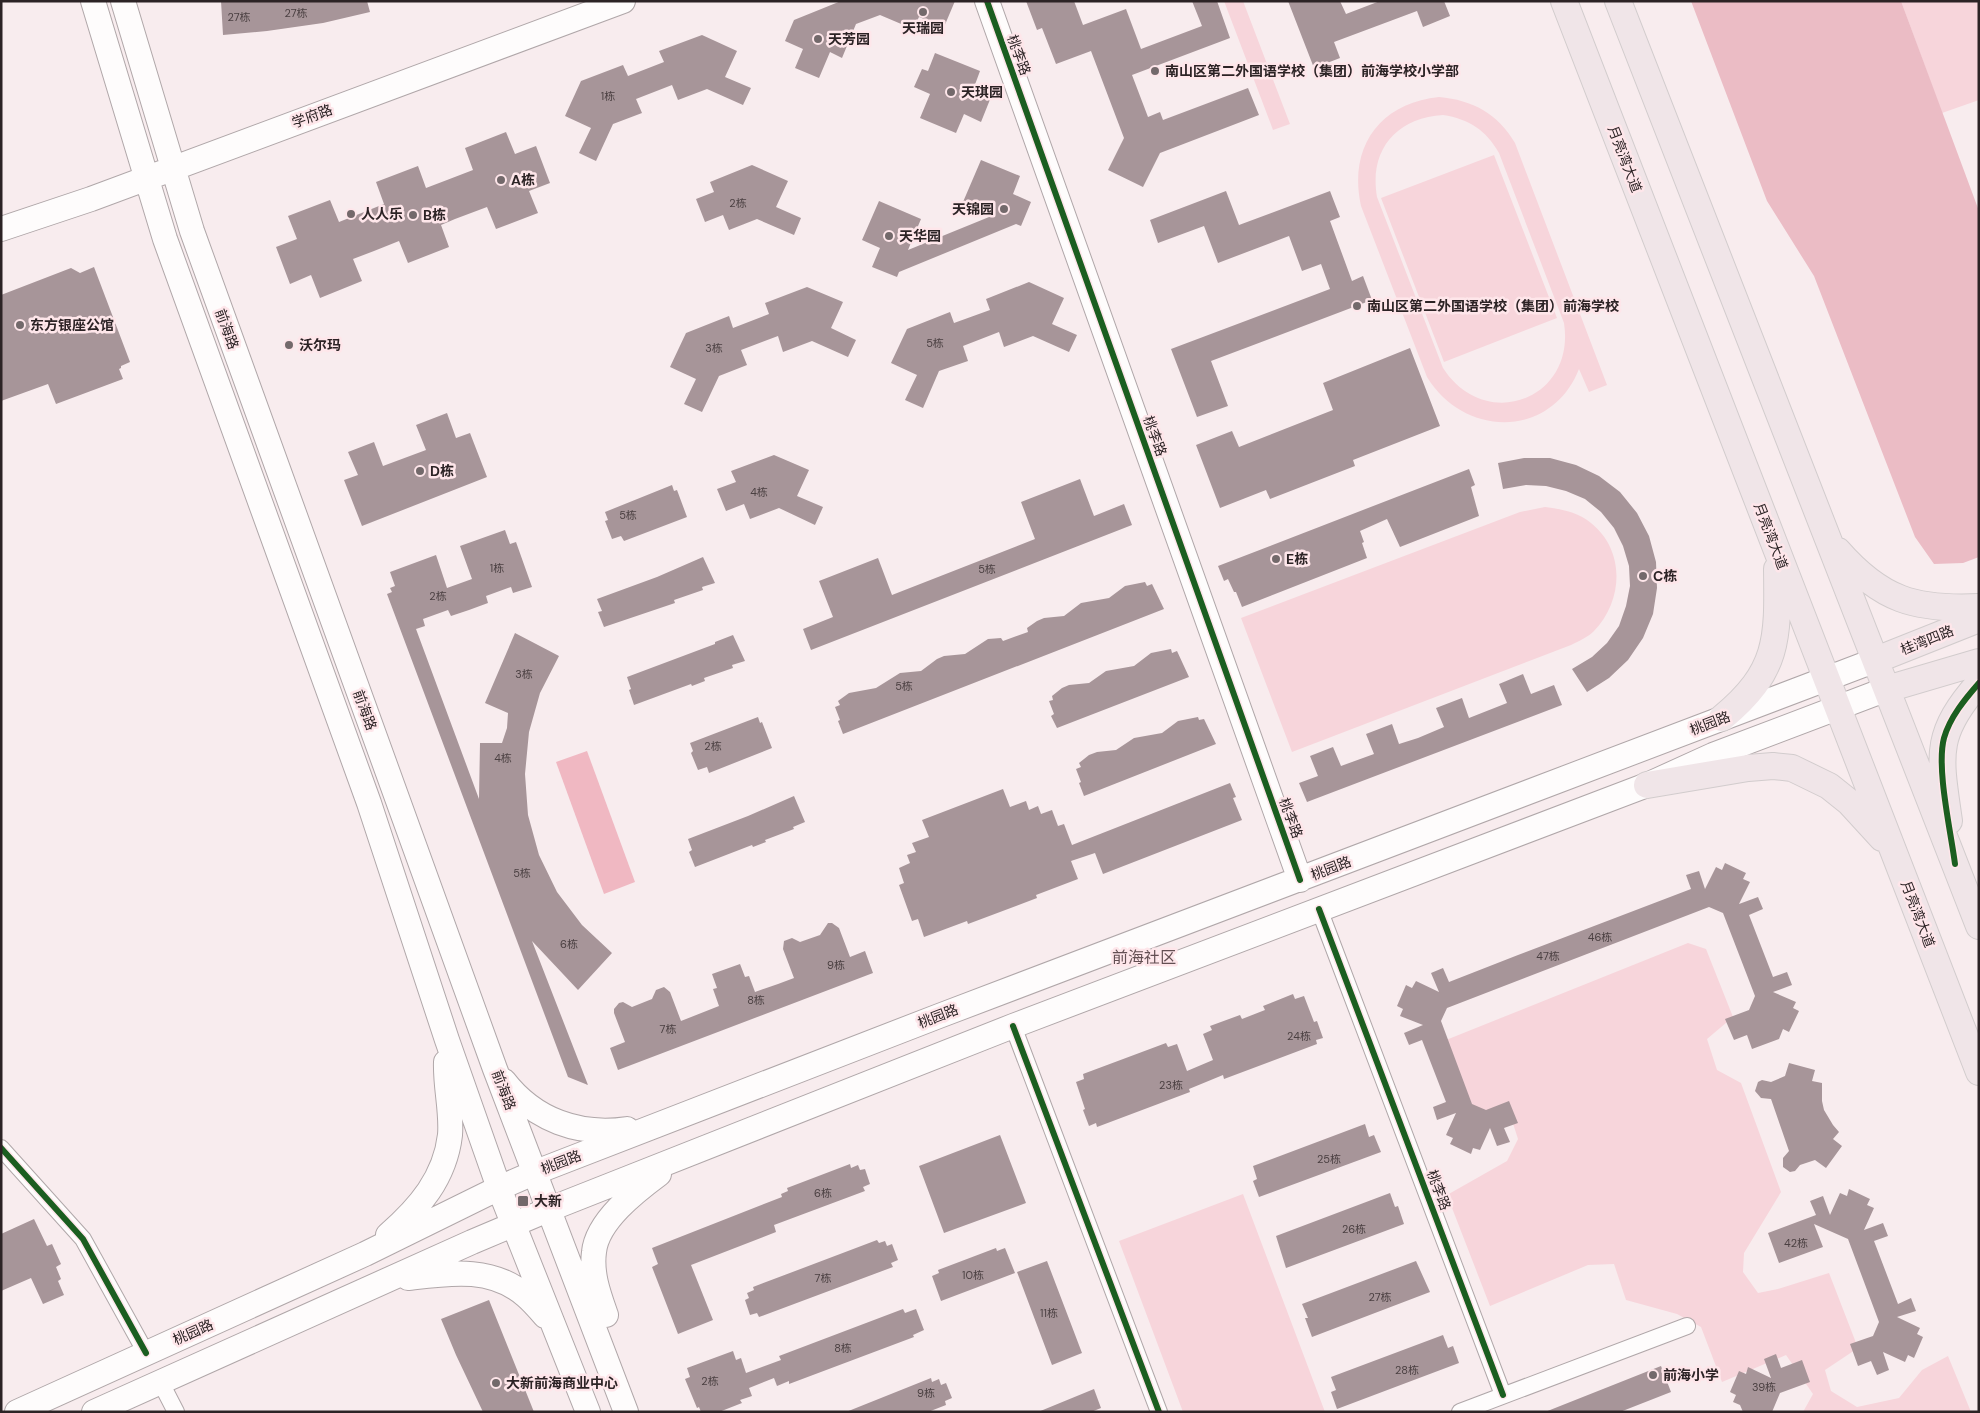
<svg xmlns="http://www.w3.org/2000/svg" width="1980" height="1413" viewBox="0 0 1980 1413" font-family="'DM Sans','Noto Sans SC',sans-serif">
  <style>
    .green { fill: #f7d5db; fill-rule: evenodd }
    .forest { fill: #ebbcc5 }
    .water { fill: #f0b8c2 }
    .building { fill: #a79599 }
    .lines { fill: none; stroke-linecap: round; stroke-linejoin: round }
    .street-casing { stroke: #b0a7a9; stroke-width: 18 }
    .secondary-casing { stroke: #b0a7a9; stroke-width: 26 }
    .primary-casing { stroke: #d2cccd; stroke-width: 28 }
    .street { stroke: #fefcfc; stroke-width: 16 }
    .secondary { stroke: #fefcfc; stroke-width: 24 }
    .primary { stroke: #f0e5e8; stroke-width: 26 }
    .cycleway-casing { stroke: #fee6ea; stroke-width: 9 }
    .cycleway { stroke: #1b5e20; stroke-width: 6 }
    .poi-dot { fill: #73696b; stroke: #fee6ea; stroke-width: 2 }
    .labels { text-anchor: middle; stroke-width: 5; stroke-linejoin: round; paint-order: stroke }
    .number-label { font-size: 11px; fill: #4b4042 }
    .poi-label { font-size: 14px; font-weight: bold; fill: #2c2325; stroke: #fee6ea; text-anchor: start }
    .street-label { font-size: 14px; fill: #2c2325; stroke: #fee6ea }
    .quarter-label { font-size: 16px; fill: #634f53; stroke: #fee6ea }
  </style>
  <rect width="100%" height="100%" fill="#f8ecee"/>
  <path class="green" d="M1224 1H1243L1290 124 1273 130Z
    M1901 1H1979V100L1942 113Z
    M1439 97C1473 100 1498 114 1515 143L1607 385 1589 392 1579 369C1552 438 1465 439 1427 377L1361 206C1348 147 1380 103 1439 97ZM1443 115C1469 119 1486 130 1499 153L1564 323C1576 400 1485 433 1443 368L1377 197C1369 150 1396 118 1443 115Z
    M1494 155 1557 318 1444 362 1381 198Z
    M1545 507C1561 509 1578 512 1591 523 1626 551 1623 601 1594 631 1588 637 1579 641 1571 645L1292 752 1241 618 1520 512Z
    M1688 943 1706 949 1733 1017 1707 1039 1717 1070 1741 1083 1781 1192 1744 1253 1743 1272 1758 1293 1778 1289 1829 1273 1858 1348 1825 1370 1831 1391 1857 1407 1899 1398 1922 1370 1948 1356 1971 1412H1803L1813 1394 1786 1355 1722 1382 1701 1327 1677 1314 1626 1300 1614 1264 1588 1265 1490 1306 1447 1195 1507 1161 1518 1139 1509 1111 1468 1119 1446 1040Z
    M1243 1194 1325 1412H1183L1119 1241Z"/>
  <path class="forest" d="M1691 1H1901L1979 211V557L1963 563 1934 564 1915 537 1814 276 1767 201Z"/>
  <path class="water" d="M587 751 635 882 604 894 556 762Z"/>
  <path class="building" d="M221 1H367L370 12 323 23 267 31 223 35Z
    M841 1H955L944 27 919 17 913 29 880 15 856 24 842 58 830 52 819 78 795 68 803 49 785 41 794 20Z
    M1026 1H1074L1083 25 1126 9 1141 49 1202 26 1192 1H1217L1230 38 1132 75 1148 117 1160 112 1163 120 1248 88 1259 115 1160 153 1143 187 1108 170 1124 138 1091 51 1056 64 1042 28 1037 30Z
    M1288 1H1340L1346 14 1380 1H1444L1450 16 1423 27 1417 11 1334 42 1340 58 1314 68Z
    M702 35 737 51 725 77 751 88 743 105 707 89 678 100 672 85 636 99 642 113 613 124 596 161 579 153 591 128 565 116 581 81 623 65 628 76 664 62 659 51Z
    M935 53 980 71 973 90 991 97 981 122 964 114 956 133 920 118 930 94 914 87 922 69 928 71Z
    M506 132 515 154 536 146 550 183 529 191 538 213 496 229 487 207 455 219 441 225 449 247 408 263 399 241 374 251 353 259 362 281 320 298 311 275 290 284 276 247 297 239 288 216 330 200 339 222 384 204 376 182 418 166 426 188 447 180 473 170 465 148Z
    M981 160 1020 176 1013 194 1031 202 1021 226 1016 224 899 272 897 277 872 267 880 248 862 240 879 201 921 219 908 250 994 215 963 202Z
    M752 165 788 181 776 207 801 218 794 235 757 219 729 230 723 215 705 222 696 199 714 192 710 182Z
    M1226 191 1239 225 1330 191 1340 217 1330 221 1352 281 1363 276 1372 300 1211 361 1228 406 1197 417 1171 349 1330 289 1321 264 1302 271 1289 236 1218 263 1204 226 1158 243 1150 220Z
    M94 267 130 362 121 366V368L119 369 123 379 56 404 48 384 1 401V295L71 268 80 273Z
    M1029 282 1064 298 1052 324 1077 335 1069 352 1033 336 1004 347 999 332 963 346 968 361 939 371 923 408 905 400 917 375 891 363 907 329 950 312 954 323 990 310 986 299Z
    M807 287 843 302 831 328 856 340 848 357 812 341 783 352 778 336 741 350 747 365 719 376 702 412 684 404 696 379 670 367 686 333 729 316 733 328 769 314 765 303Z
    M1410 348 1440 426 1353 460 1355 466 1270 499 1266 490 1220 508 1196 445 1232 431 1239 447 1333 410 1323 383Z
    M447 413 456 438 470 433 487 477 362 526 344 480 358 475 348 452 374 442 383 466 426 450 416 425Z
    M774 455 809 470 797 496 823 507 815 525 779 508 750 519 744 504 726 511 717 489 736 482 731 471Z
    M1524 458H1550L1576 465 1599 476 1620 492 1637 513 1649 536 1656 562 1657 588 1653 614 1643 638 1628 660 1609 678 1587 692 1572 669 1592 657 1607 643 1619 626 1626 606 1630 586 1629 566 1623 546 1614 528 1601 512 1585 499 1566 491 1546 486 1526 485 1503 489 1498 463Z
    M1469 469 1475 485 1471 487 1479 516 1400 547 1387 519 1360 531 1364 542 1362 543 1367 558 1242 607 1236 592H1234L1228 579 1224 581 1218 566Z
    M1080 479 1094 516 1124 504 1132 525 811 650 803 629 833 617 819 581 878 558 892 595 1035 539 1021 502Z
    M672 485 674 491 677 490 687 517 624 541 621 536 612 539 605 521 608 520 605 512Z
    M505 530 510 544 516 542 532 587 513 593 511 587 486 596 488 603 469 610 451 616 448 610 423 619 425 626 416 629 479 799 480 743H502L507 728 508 713 485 703 515 633 559 656 540 693 529 732 525 774 528 815 539 855 557 892 582 925 612 953 578 990 532 941 588 1085 568 1077 387 594 392 592 390 588 395 586 390 572 436 555 447 588 472 579 460 546Z
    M703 557 715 583 702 587 703 590 674 600 675 603 604 627 598 612 602 611 597 599 657 577Z
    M1145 582 1147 586 1152 584 1164 609 843 734 838 721 840 720 835 707 840 705 838 701 849 693 876 688 900 673 921 671 937 659 944 656 965 654 988 639 1001 638 1003 641 1028 632 1027 628 1037 621 1044 618 1064 616 1081 603 1109 598 1125 586Z
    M733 635 745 661 732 665 733 668 704 678 705 681 692 686 691 684 634 705 629 690 631 689 627 677 715 644V642Z
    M1171 649 1172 653 1177 651 1189 677 1057 728 1051 716 1054 714 1049 701 1053 700 1052 696 1062 688 1069 685 1089 683 1106 671 1134 666 1151 653Z
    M1523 674 1531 694 1554 685 1562 705 1307 802 1299 783 1318 776 1310 756 1333 747 1341 766 1374 754 1366 734 1392 724 1399 744 1418 738 1444 727 1436 708 1462 698 1469 718 1507 703 1499 684Z
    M758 717 760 723 762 722 772 748 709 773 707 767 698 770 691 753 693 751 690 743Z
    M1198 717 1199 720 1204 719 1216 744 1084 796 1079 783 1081 782 1076 769 1081 767 1079 763 1089 755 1097 752 1116 750 1134 738 1162 733 1178 721Z
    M1230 783 1236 797 1233 798 1242 820 1103 874 1095 853 1071 861 1078 879 1036 895 1037 898 968 924 967 921 924 937 918 919 912 921 899 885 904 883 899 868 910 863 907 855 916 852 912 843 929 837 922 820 1003 789 1010 807 1026 801 1029 810 1038 806 1041 814 1052 810 1058 826 1064 824 1072 845Z
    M794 796 805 822 793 827 794 829 765 840 766 842 753 847 752 845 695 867 689 852 692 850 688 839 748 816Z
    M1725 863 1746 873 1743 879 1750 882 1739 904 1758 897 1763 909 1749 915 1773 977 1787 972 1792 985 1773 992 1796 1002 1793 1008 1799 1011 1789 1032 1783 1029 1779 1039 1752 1049 1747 1035 1734 1040 1725 1019 1749 1010 1755 996 1723 913 1709 907 1447 1008 1441 1021 1472 1104 1486 1110 1509 1101 1518 1123 1504 1128 1510 1142 1497 1146 1490 1128 1480 1150 1473 1148 1471 1154 1450 1144 1453 1138 1446 1135 1456 1113 1437 1120 1433 1107 1446 1102 1422 1040 1409 1045 1404 1033 1423 1025 1400 1016 1403 1009 1397 1006 1406 985 1412 988 1416 981 1439 992 1431 973 1443 968 1449 982 1518 955 1691 889 1686 875 1699 871 1705 889 1716 867 1722 870Z
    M828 923H832L839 928 850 957 865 951 873 973 618 1070 610 1048 625 1042 614 1013V1009L619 1003 623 1002 632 1007 652 999 656 990 664 987 670 992 681 1021 719 1006 713 989 717 988 712 974 740 964 745 977 749 976 755 992 778 984 794 978 783 949 784 941 792 938 800 942 820 935Z
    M1293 994 1295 999 1304 996 1314 1022 1317 1021 1323 1038 1316 1040 1317 1044 1224 1079 1223 1075 1189 1089 1190 1092 1097 1127 1096 1123 1089 1126 1083 1110 1085 1109 1076 1082 1084 1079 1083 1074 1166 1043 1168 1047 1177 1044 1187 1071 1213 1060 1203 1034 1212 1030 1210 1026 1240 1015 1242 1019 1265 1010 1263 1006Z
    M1789 1063 1815 1070 1812 1081 1822 1083V1101L1824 1110 1833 1125 1839 1132 1833 1139 1842 1146 1826 1168 1815 1160 1800 1165 1795 1171 1790 1172 1783 1167V1158L1789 1151 1771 1099 1761 1098 1755 1091 1758 1082 1762 1080 1771 1082 1785 1076Z
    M1365 1124 1369 1137 1374 1135 1381 1152 1259 1197 1253 1181 1257 1179 1253 1166Z
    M1000 1135 1026 1203 944 1233 919 1166Z
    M850 1164 851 1168 858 1165 860 1170 865 1169 870 1184 863 1187 865 1191 774 1225 776 1232 691 1265 713 1320 678 1334 652 1267 658 1264 652 1248 782 1197 781 1194 788 1191 787 1188Z
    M1849 1189 1870 1199 1867 1205 1874 1208 1864 1230 1883 1223 1888 1236 1874 1241 1898 1304 1911 1298 1916 1311 1897 1317 1920 1328 1917 1334 1923 1337 1914 1358 1908 1355 1905 1362 1883 1352 1889 1370 1877 1375 1871 1361 1858 1366 1850 1344 1873 1336 1879 1322 1848 1239 1814 1224 1823 1247 1779 1263 1768 1233 1816 1215 1810 1201 1823 1196 1830 1215 1840 1193 1847 1196Z
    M1390 1193 1395 1207 1398 1206 1404 1224 1286 1268 1276 1236Z
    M34 1219 47 1246 52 1244 61 1264 56 1267 61 1279 58 1281 64 1295 43 1304 31 1278 1 1291V1234Z
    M877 1240 879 1243 885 1241 887 1246 892 1244 898 1260 891 1263 893 1267 759 1317 757 1313 750 1315 745 1300 749 1298 747 1293 754 1290 753 1287Z
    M996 1248 997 1251 1005 1248 1015 1273 941 1301 932 1276 939 1273 938 1270Z
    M1047 1261 1082 1353 1052 1365 1017 1272Z
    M1416 1261 1430 1292 1312 1337 1305 1318H1308L1302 1304Z
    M489 1300 534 1412H483L456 1355 441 1319Z
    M903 1309 905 1313 916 1309 924 1330 913 1335 914 1337 789 1384V1381L777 1386 774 1378 749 1388 752 1396 740 1400 742 1403 719 1412H701L699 1407 697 1408 685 1379 690 1377 687 1368 733 1351 736 1360 741 1358 746 1373 781 1360 779 1356Z
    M1443 1335 1448 1348 1453 1346 1459 1363 1337 1409 1331 1392 1336 1390 1331 1377Z
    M1776 1354 1781 1368 1802 1360 1810 1382 1780 1393 1772 1412H1743L1740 1405 1733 1402 1736 1395 1730 1392 1739 1371 1746 1374 1748 1367 1771 1378 1764 1359Z
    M1661 1366 1671 1392 1620 1412H1545Z
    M931 1378 932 1382 939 1379 941 1385 946 1383 952 1398 945 1401 946 1405 928 1412H846Z
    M1094 1389 1101 1408 1091 1412H1038Z"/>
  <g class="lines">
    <g class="street-casing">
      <path id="street" d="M1319 909 1503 1395
        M1013 1026 1159 1412
        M1 1148 83 1239 146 1353
        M160 1381 176 1412
        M1460 1412 1687 1326"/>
    </g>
    <g class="secondary-casing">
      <path id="secondary" d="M93 1 165 239 369 803 447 1040 499 1188 588 1412
        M123 1 192 231 495 1069 626 1412
        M987 1 1300 880
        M1 229 91 199 623 1
        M504 1081C534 1120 579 1136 627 1129
        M388 1235C419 1208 445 1178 450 1135 452 1111 445 1086 446 1062
        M408 1278C449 1273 492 1266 526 1296 533 1302 539 1309 545 1316
        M606 1315C599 1295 591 1274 594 1252 597 1221 636 1191 659 1174
        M17 1412 365 1254 499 1188 536 1172 939 1016 1876 660
        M94 1412 472 1242 550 1209 1013 1026 1647 785 1713 755 1887 689"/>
    </g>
    <g class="primary-casing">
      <path id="primary" d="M1564 1 1979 1072
        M1618 1 1979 926
        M1838 551C1881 600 1915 610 1979 607
        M1876 660 1979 619
        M1887 689 1979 662
        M1722 718C1779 671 1778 639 1777 569
        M1647 785 1748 768 1773 766 1792 768 1829 786 1849 802 1882 838
        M1949 821C1940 757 1933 735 1979 683"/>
    </g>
    <use href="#street" class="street"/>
    <use href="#secondary" class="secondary"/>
    <use href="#primary" class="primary"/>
    <g class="cycleway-casing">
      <path id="cycleway" d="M987 1 1300 880
        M1955 864C1951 832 1936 768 1944 738 1950 717 1965 699 1979 683
        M1319 909 1503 1395
        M1013 1026 1159 1412
        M1 1148 83 1239 146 1353"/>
    </g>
    <use href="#cycleway" class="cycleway"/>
  </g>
  <g class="poi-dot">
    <circle cx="923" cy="12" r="5"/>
    <circle cx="818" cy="39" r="5"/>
    <circle cx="1155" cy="71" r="5"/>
    <circle cx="951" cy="92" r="5"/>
    <circle cx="501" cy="180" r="5"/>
    <circle cx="1004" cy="209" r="5"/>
    <circle cx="351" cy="214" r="5"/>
    <circle cx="413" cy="215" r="5"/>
    <circle cx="889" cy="236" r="5"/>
    <circle cx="1357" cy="306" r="5"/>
    <circle cx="20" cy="325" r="5"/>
    <circle cx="289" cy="345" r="5"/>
    <circle cx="420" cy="471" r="5"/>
    <circle cx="1276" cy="559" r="5"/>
    <circle cx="1643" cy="576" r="5"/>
    <rect x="517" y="1195" width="12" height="12" rx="2.5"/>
    <circle cx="1653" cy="1375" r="5"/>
    <circle cx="496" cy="1383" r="5"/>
  </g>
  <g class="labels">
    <g class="number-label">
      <text x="296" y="17">27栋</text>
      <text x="239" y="21">27栋</text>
      <text x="608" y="100">1栋</text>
      <text x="738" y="207">2栋</text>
      <text x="935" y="347">5栋</text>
      <text x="714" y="352">3栋</text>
      <text x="759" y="496">4栋</text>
      <text x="628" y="519">5栋</text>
      <text x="497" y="572">1栋</text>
      <text x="987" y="573">5栋</text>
      <text x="438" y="600">2栋</text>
      <text x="524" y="678">3栋</text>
      <text x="904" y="690">5栋</text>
      <text x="713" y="750">2栋</text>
      <text x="503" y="762">4栋</text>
      <text x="522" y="877">5栋</text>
      <text x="1600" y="941">46栋</text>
      <text x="569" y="948">6栋</text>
      <text x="1548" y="960">47栋</text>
      <text x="836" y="969">9栋</text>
      <text x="756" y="1004">8栋</text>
      <text x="668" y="1033">7栋</text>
      <text x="1299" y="1040">24栋</text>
      <text x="1171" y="1089">23栋</text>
      <text x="1329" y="1163">25栋</text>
      <text x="823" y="1197">6栋</text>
      <text x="1354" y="1233">26栋</text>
      <text x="1796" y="1247">42栋</text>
      <text x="973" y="1279">10栋</text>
      <text x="823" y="1282">7栋</text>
      <text x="1380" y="1301">27栋</text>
      <text x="1049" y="1317">11栋</text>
      <text x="843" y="1352">8栋</text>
      <text x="1407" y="1374">28栋</text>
      <text x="710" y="1385">2栋</text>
      <text x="1764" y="1391">39栋</text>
      <text x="926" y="1397">9栋</text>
    </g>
    <g class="poi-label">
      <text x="923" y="33" text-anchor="middle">天瑞园</text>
      <text x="828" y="44">天芳园</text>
      <text x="1165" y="76">南山区第二外国语学校（集团）前海学校小学部</text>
      <text x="961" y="97">天琪园</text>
      <text x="511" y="185">A栋</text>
      <text x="994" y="214" text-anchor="end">天锦园</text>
      <text x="361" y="219">人人乐</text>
      <text x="423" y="220">B栋</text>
      <text x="899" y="241">天华园</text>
      <text x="1367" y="311">南山区第二外国语学校（集团）前海学校</text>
      <text x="30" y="330">东方银座公馆</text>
      <text x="299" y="350">沃尔玛</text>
      <text x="430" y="476">D栋</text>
      <text x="1286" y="564">E栋</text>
      <text x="1653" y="581">C栋</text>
      <text x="534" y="1206">大新</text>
      <text x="1663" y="1380">前海小学</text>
      <text x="506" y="1388">大新前海商业中心</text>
    </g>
    <g class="street-label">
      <text transform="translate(1019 55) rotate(70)" y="5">桃李路</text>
      <text transform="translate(312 116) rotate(-20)" y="5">学府路</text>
      <text transform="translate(1625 159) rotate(69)" y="5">月亮湾大道</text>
      <text transform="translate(227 329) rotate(70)" y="5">前海路</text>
      <text transform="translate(1155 436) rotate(70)" y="5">桃李路</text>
      <text transform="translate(1771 536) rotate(69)" y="5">月亮湾大道</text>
      <text transform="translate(1927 640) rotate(-22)" y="5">桂湾四路</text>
      <text transform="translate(365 710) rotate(70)" y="5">前海路</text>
      <text transform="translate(1710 723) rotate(-21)" y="5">桃园路</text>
      <text transform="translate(1291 818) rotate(70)" y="5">桃李路</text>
      <text transform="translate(1331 868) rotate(-21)" y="5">桃园路</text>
      <text transform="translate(1918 914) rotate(69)" y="5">月亮湾大道</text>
      <text transform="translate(938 1016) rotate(-21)" y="5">桃园路</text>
      <text transform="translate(504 1090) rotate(69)" y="5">前海路</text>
      <text transform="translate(561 1162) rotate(-21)" y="5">桃园路</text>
      <text transform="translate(1439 1190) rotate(69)" y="5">桃李路</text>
      <text transform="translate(193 1332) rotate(-24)" y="5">桃园路</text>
    </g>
    <g class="quarter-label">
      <text x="1144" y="963">前海社区</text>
    </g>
  </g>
  <rect width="1980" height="1413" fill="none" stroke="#2c2325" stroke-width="5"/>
</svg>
